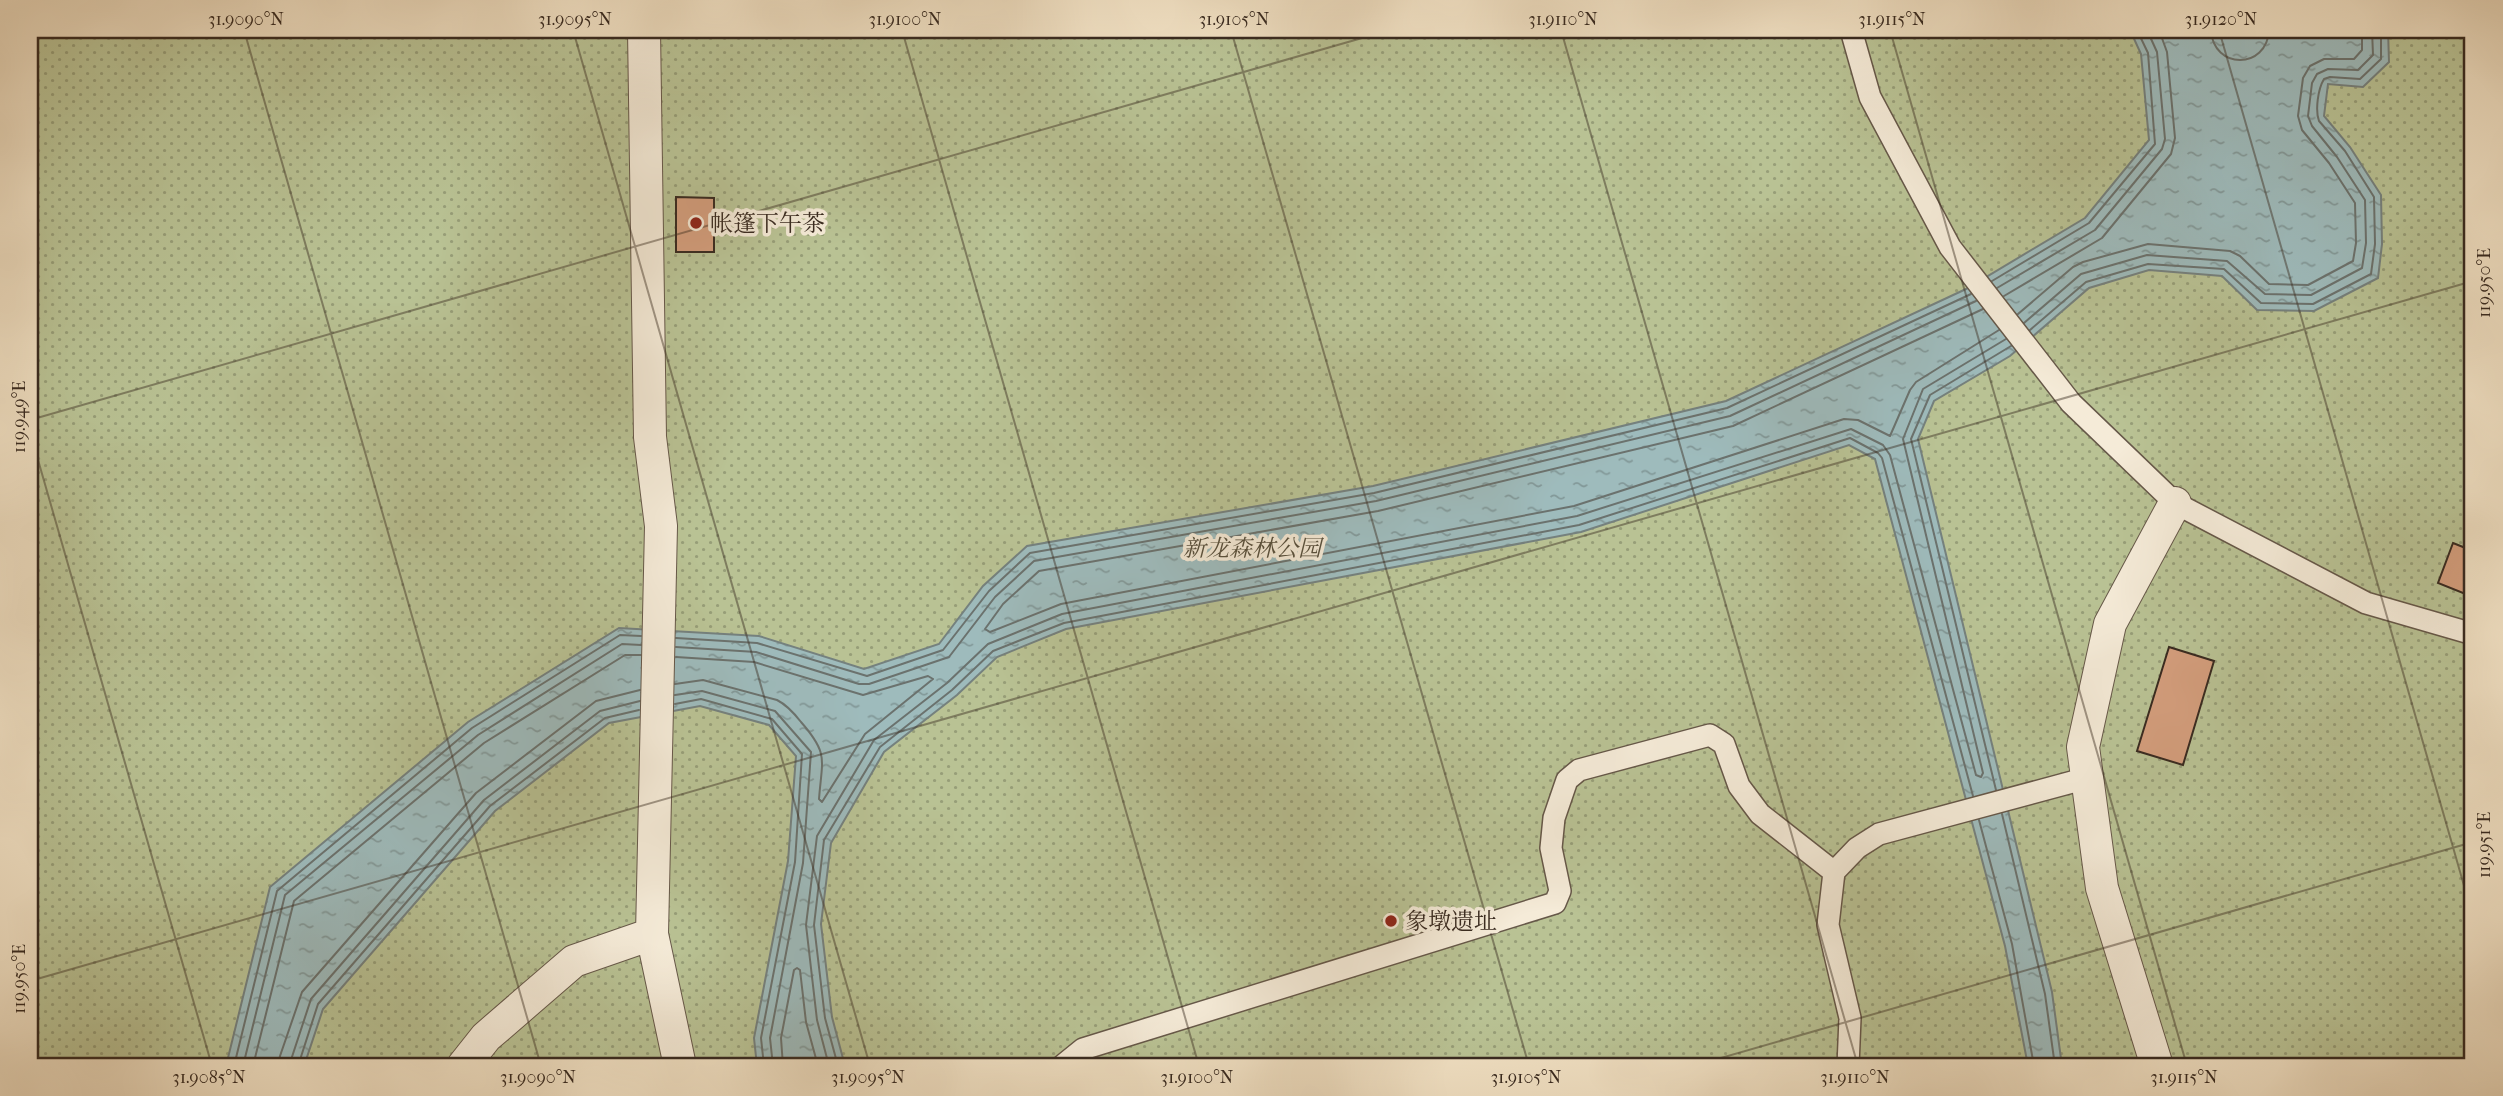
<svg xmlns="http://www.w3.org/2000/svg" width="2503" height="1096" viewBox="0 0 2503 1096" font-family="'IM FELL French Canon','Noto Serif SC',serif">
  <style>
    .park { fill: url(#park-dots); stroke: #78765a; stroke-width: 2 }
    .water { fill: url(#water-ripples); stroke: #75817e; stroke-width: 2 }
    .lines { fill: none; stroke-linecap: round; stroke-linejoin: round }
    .shore { stroke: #6b726e; stroke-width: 2 }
    .building { fill: #d49e7d; stroke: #382a20; stroke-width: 2 }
    .service-casing { stroke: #665849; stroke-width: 24 }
    .pedestrian-casing { stroke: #665849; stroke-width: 34 }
    .service { stroke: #f5ebd8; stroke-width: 21 }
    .pedestrian { stroke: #f5ebd8; stroke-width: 32 }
    .ticks { fill: none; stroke: #382a20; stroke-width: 2; stroke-opacity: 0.45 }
    .poi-dot { fill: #8f2418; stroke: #f5ebd8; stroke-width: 2.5 }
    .labels { text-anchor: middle; stroke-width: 7; stroke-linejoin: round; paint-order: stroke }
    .poi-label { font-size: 23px; fill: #382a20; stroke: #f5ebd8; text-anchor: start }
    .park-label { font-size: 23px; font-style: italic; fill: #58503d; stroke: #f5ebd8 }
    .neatline { fill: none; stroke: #382a20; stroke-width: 2.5 }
    .ticks-label { font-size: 18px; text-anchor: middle; fill: #382a20 }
  </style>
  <defs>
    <pattern id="park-dots" width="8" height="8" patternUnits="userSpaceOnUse" patternTransform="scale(1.75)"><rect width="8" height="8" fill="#b9c294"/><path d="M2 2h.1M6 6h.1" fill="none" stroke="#979e78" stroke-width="1.8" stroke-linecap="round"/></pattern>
    <pattern id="water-ripples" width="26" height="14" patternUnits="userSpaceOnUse" patternTransform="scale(1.75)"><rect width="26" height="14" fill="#9ebbbc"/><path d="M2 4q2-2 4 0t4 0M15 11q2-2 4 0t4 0" fill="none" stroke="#829898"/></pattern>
  </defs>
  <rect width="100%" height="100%" fill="#f0e0c3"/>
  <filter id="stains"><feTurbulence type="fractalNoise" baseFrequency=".00286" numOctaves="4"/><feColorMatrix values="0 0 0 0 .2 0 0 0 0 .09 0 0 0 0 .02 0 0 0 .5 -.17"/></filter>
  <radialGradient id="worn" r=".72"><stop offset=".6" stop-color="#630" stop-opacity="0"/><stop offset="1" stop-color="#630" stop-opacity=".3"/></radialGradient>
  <path class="park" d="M30 30H2473V1066H30Z"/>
  <path class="water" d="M2130 30H2233L2241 34 2245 30H2388L2389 62 2363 87 2328 84 2324 116 2350 147 2381 195 2382 244 2378 278 2314 311 2257 310 2222 276 2149 270 2089 288 2010 356 1934 401 1918 439 2052 992 2062 1066H2028L2005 946 1875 459 1849 445 1581 532 1066 629 997 657 957 695 884 752 831 843 821 924 832 1017 845 1066H757L754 1038 788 861 796 756 769 725 700 706 609 723 495 811 323 1009 304 1066H226L270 887 468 722 619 628 759 636 864 669 939 644 983 586 1027 546 1373 486 1726 401 1966 289 2085 218 2149 140 2141 54Z"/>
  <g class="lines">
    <path class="shore" d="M2211 30C2213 70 2267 70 2269 30
      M1992 281 2089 223 2155 144 2148 53 2137 30
      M1997 288 2095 230 2162 149 2165 139 2157 52 2147 30
      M2004 296 2102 238 2171 154 2175 138 2167 52 2159 30
      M1983 309 1733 426 1378 511 1039 571 1003 604 985 629 990 632 1061 604 1574 506 1844 419 1858 420 1890 436 1910 390 1916 382 1999 330
      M2018 314 2073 267 2083 262 2148 244 2230 251 2240 256 2269 284 2308 285 2353 261 2356 243 2355 203 2329 163 2302 130 2298 116 2303 78 2310 66 2324 59H2354L2362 50V30
      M2024 323 2081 274 2147 255 2227 261 2265 294 2311 295 2362 268 2366 243 2365 200 2337 157 2312 126 2308 116 2312 83 2317 74 2328 69 2358 70 2373 55 2372 30
      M2030 330 2086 282 2148 264 2224 269 2261 303 2313 304 2371 274 2375 244 2374 197 2345 151 2319 121C2315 110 2318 89 2324 79L2330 77 2360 79 2381 59V30
      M676 638 757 643 867 676 943 650 989 591 1030 553 1374 493 1727 408 1971 294
      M676 647 756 652 859 684H869L949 657 995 597 1034 561 1376 501 1730 416 1976 301
      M675 684 703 680 777 700C787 705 794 713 801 722 829 754 822 759 819 799L822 802 865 734 933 679 928 676 863 695 754 662 676 657
      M675 695 702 691 775 711 811 752 803 863 770 1038 773 1066
      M675 704 701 699 772 719 802 754 795 862 761 1038 764 1066
      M1996 790 1911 439 1930 395 2011 346
      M2002 814 2045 994 2055 1066
      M1979 820 2012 944 2034 1066
      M234 1066 277 891 472 728 620 635 641 636
      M243 1066 285 895 478 735 622 644 641 645
      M253 1066 294 901 484 743 625 655H641
      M278 1066 280 1056 302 992 476 793 596 701 640 690
      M289 1066 311 999 484 800 600 711 640 701
      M298 1066 318 1004 490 806 605 718 639 710
      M783 1066 781 1038 794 970 797 968 800 970 806 1022 818 1066
      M829 1066 817 1020 806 925 817 836 874 740 947 683 988 644 1062 614 1577 516 1851 429 1883 445 1890 455 1976 775 1981 777 1983 773 1903 439 1923 389 2006 339
      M838 1066 825 1018 814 925 824 840 880 747 952 690 993 651 1064 623 1579 525 1850 438 1878 453 1882 458 1973 796"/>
  </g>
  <path class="building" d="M676 197 714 198V252H676Z
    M2453 543 2473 551V597L2438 583Z
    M2169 647 2214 661 2183 765 2137 751Z"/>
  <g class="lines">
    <g class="service-casing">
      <path id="service" d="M1851 30 1870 97 1950 247 2071 403 2175 503 2366 603 2473 634
        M1062 1066 1083 1049 1555 903 1560 891 1551 848 1554 818 1567 780 1579 770 1710 735 1724 744 1739 786 1760 814 1834 872
        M1848 1066 1850 1018 1828 925 1834 872 1857 848 1879 834 2087 778"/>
    </g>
    <g class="pedestrian-casing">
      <path id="pedestrian" d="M644 30 650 437 661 526 652 934 680 1066
        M463 1066 486 1037 574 961 652 934
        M2157 1066 2102 888 2083 747 2110 624 2175 503"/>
    </g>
    <use href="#service" class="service"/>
    <use href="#pedestrian" class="pedestrian"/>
  </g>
  <path class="ticks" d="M244 30 541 1066M573 30 870 1066M902 30 1199 1066M1231 30 1529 1066M1561 30 1858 1066M1890 30 2187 1066M2219 30 2473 917M30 420 1390 30M30 432 212 1066M30 981 2473 281M1693 1066 2473 842"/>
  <g class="poi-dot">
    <circle cx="696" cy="223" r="7"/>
    <circle cx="1391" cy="921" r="7"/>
  </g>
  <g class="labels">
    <g class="poi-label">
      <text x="710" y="231">帐篷下午茶</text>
      <text x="1405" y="929">象墩遗址</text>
    </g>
    <g class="park-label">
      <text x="1252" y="556">新龙森林公园</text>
    </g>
  </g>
  <rect width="2503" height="1096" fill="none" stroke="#f0e0c3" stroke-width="77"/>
  <rect x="38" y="38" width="2426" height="1020" class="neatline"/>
  <g class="ticks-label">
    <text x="246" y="25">31.9090°N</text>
    <text x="575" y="25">31.9095°N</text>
    <text x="905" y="25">31.9100°N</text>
    <text x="1234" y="25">31.9105°N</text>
    <text x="1563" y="25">31.9110°N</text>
    <text x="1892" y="25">31.9115°N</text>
    <text x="2221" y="25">31.9120°N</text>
    <text transform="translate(2484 283) rotate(-90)" y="6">119.950°E</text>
    <text transform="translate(19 417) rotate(-90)" y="6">119.949°E</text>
    <text transform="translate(2484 845) rotate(-90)" y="6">119.951°E</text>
    <text transform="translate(19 979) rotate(-90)" y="6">119.950°E</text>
    <text x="209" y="1083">31.9085°N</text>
    <text x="538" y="1083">31.9090°N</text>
    <text x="868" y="1083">31.9095°N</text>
    <text x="1197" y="1083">31.9100°N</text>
    <text x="1526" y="1083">31.9105°N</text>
    <text x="1855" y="1083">31.9110°N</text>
    <text x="2184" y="1083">31.9115°N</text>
  </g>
  <rect width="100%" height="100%" filter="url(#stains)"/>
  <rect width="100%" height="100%" fill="url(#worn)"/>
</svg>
